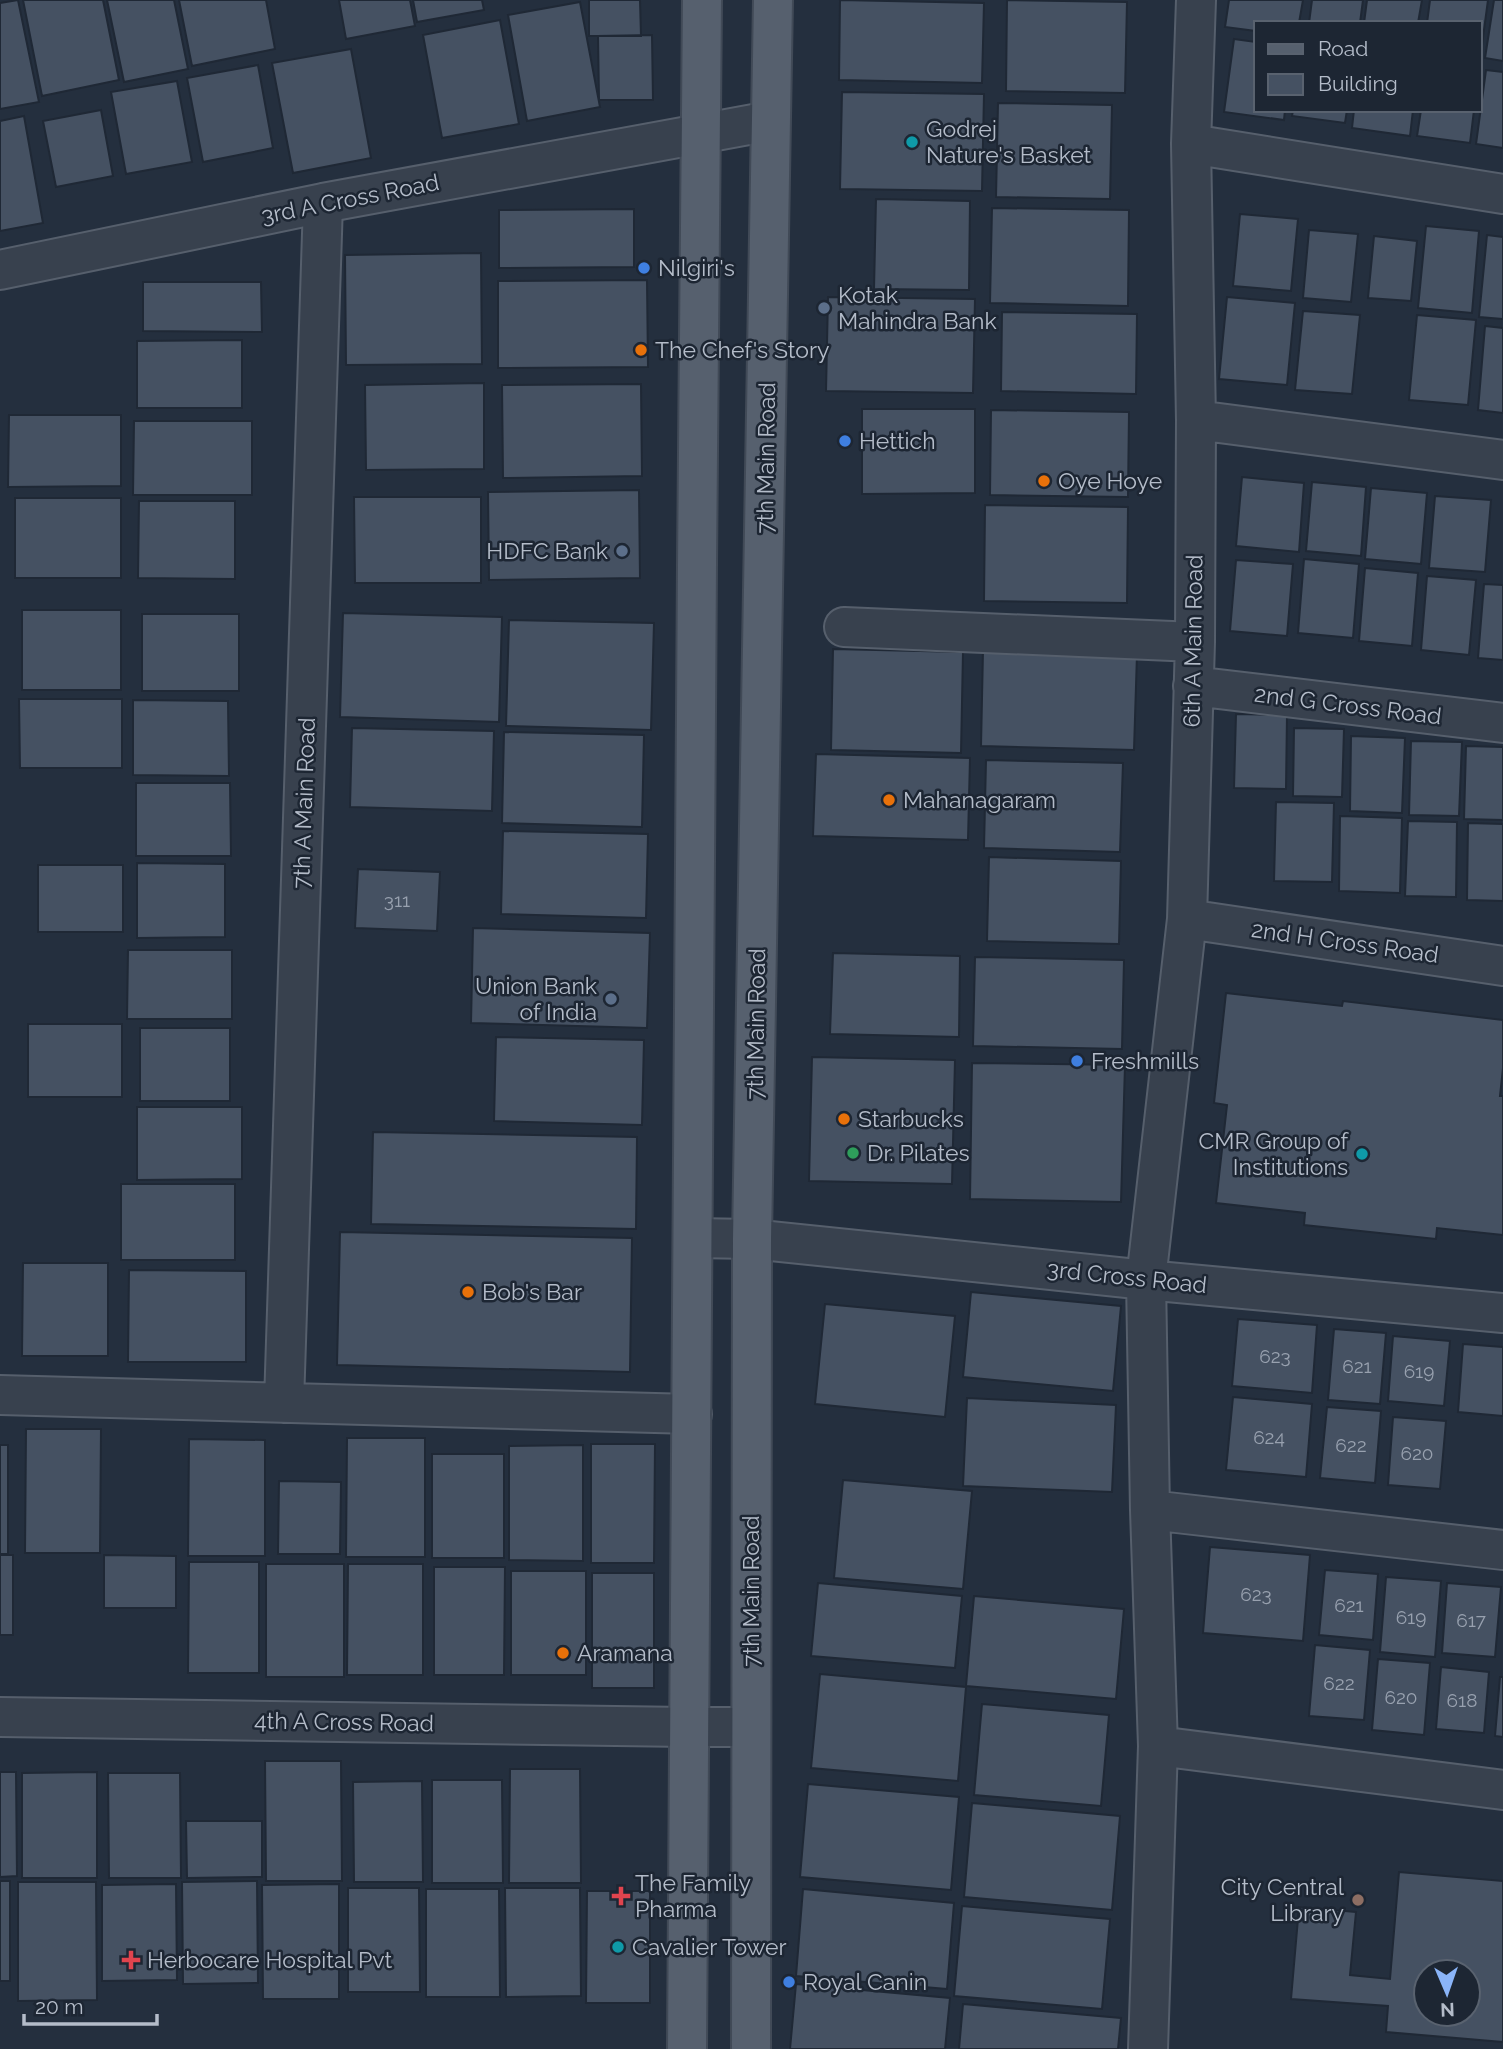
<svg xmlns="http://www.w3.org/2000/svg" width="1503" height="2049" viewBox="0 0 1503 2049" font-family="Raleway,sans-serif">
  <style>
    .building { fill: #455162; stroke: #1f2835; stroke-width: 2; fill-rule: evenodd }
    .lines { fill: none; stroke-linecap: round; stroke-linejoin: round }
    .minor-casing { stroke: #565f6c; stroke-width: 42 }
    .major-casing { stroke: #414a57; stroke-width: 42 }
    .minor { stroke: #38414e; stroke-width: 38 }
    .major { stroke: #56606e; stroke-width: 38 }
    .culture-dot { fill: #0f9aa8; stroke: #1d2633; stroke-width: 2.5 }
    .shop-dot { fill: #3f7fe0; stroke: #1d2633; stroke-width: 2.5 }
    .service-dot { fill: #5c6f8a; stroke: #1d2633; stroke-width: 2.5 }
    .food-dot { fill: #e8710a; stroke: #1d2633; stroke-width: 2.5 }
    .leisure-dot { fill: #2e9e5b; stroke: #1d2633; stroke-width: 2.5 }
    .health-dot { fill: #e0444e; stroke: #1d2633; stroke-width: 2.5 }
    .education-dot { fill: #8d6e63; stroke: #1d2633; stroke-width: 2.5 }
    .labels { text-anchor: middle; stroke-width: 5; stroke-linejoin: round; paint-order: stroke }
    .number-label { font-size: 19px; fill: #98a1af }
    .poi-label { font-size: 23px; fill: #b4bcc9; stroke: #1d2633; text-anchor: start }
    .street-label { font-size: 23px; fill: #b4bcc9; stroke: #1d2633 }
  </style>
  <rect width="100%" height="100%" fill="#242f3e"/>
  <path class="building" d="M18 0 39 102 0 109V3Z
    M23 0H103L119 80 42 96Z
    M107 0H174L188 69 124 82Z
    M179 0H266L275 49 192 66Z
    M339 0H410L415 26 346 39Z
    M413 0H482L484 10 417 22Z
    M589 0H640L641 36H589Z
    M840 0 984 3 982 83 839 80Z
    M1007 0 1127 2 1125 93 1006 91Z
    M1229 0H1303L1299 23H1256V31L1225 27Z
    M1312 0H1363L1360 23H1309Z
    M1367 0H1422L1418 23H1364Z
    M1430 0H1488L1480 60V23H1427Z
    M1494 0H1503V61L1485 58Z
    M580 2 600 107 527 121 508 15Z
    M500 20 519 124 442 138 423 35Z
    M652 35 653 100H599L598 36Z
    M1234 39 1256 42V110H1285L1284 120 1224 112Z
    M351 49 371 158 293 173 272 63Z
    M258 65 273 148 203 162 187 78Z
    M1486 70 1503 72V148L1476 144Z
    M177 81 192 162 126 174 111 92Z
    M842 92 984 94 982 191 840 189Z
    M998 103 1112 105 1110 199 996 197Z
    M101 110 113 176 56 187 43 121Z
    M1293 110H1347L1345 123 1292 116Z
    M1354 110H1413L1410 136 1352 128Z
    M1421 110H1474L1470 143 1417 136Z
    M24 116 43 223 0 231V121Z
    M876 199 970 201 969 290 874 289Z
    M992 208 1129 210 1128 306 990 303Z
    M634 209V267L499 268V210Z
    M1240 214 1298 219 1291 291 1233 286Z
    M1426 226 1479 231 1472 313 1418 308Z
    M1309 230 1358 234 1351 302 1303 298Z
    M1487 235 1503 237V319L1479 317Z
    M1374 236 1417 241 1411 301 1368 298Z
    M481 253 482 364 346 365 345 255Z
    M647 280 648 367 498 368V281Z
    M143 282H261L262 332 143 331Z
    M828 297 975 299 973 393 826 391Z
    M1227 297 1295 303 1287 385 1219 379Z
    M1303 311 1360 315 1352 394 1295 390Z
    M1002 312 1137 314 1136 394 1001 391Z
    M1417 315 1476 320 1468 405 1409 400Z
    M1485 326 1503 328V413L1478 410Z
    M242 340V408H137V341Z
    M484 383V469L366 470 365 385Z
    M641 384 642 476 503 478 502 385Z
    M862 409H975V493L862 494Z
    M991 410 1129 412 1128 497 990 495Z
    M9 415H121V486L8 487Z
    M134 421H252V495H133Z
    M1242 477 1304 483 1299 552 1236 546Z
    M1312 482 1366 487 1361 556 1306 551Z
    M1371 488 1427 493 1421 564 1365 559Z
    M639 490 640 578 489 580 488 492Z
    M1435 496 1491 500 1485 572 1429 568Z
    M354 497H481V583H355Z
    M15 498H121V578H15Z
    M139 501H235V579L138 578Z
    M985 505 1128 507 1127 603 984 601Z
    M1304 559 1359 564 1353 638 1298 633Z
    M1236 560 1293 564 1287 636 1230 631Z
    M1365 568 1418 573 1412 646 1359 641Z
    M1427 576 1476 580 1469 655 1421 650Z
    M1484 584 1503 585V660L1478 658Z
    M22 610H121V690H22Z
    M343 613 502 617 499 722 340 717Z
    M142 614H239V691H142Z
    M509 620 654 623 651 730 506 726Z
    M833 649 963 652 961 753 831 750Z
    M983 650 1137 654 1134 750 981 746Z
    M19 699H122V768H20Z
    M133 700 228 701 229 776 133 775Z
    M1236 714 1287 715 1286 789 1234 788Z
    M352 728 494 731 492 811 350 807Z
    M1294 728 1344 729 1342 797 1293 796Z
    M504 732 644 735 642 827 502 823Z
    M1351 736 1405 738 1402 813 1350 811Z
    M1411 741 1462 742 1459 816 1409 815Z
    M1466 746 1503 747V820L1464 819Z
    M816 754 970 758 968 840 813 836Z
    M986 760 1123 763 1120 852 984 848Z
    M136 783H230L231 856H136Z
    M1276 802 1334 803 1332 882 1274 881Z
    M1340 816 1402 818 1400 893 1339 891Z
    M1408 821 1457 822 1456 897 1405 896Z
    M1468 823 1503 824V901L1467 900Z
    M503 831 648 834 646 918 501 914Z
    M989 857 1121 861 1119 944 987 941Z
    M137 863 225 864V937L137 938Z
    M38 865H123V932H38Z
    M358 869 440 872 437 931 355 928Z
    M473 928 650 933 647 1028 471 1023Z
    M128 950H232V1019H127Z
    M833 953 960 956 959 1037 830 1034Z
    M975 957 1124 960 1122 1049 973 1046Z
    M1226 993 1342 1006 1343 1001 1503 1020V1068L1500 1096H1503V1235L1437 1228 1436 1239 1304 1225 1305 1213 1216 1203 1227 1105 1214 1103Z
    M28 1024H122V1097H28Z
    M140 1028H230V1101H140Z
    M496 1037 644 1040 642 1125 494 1121Z
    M812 1057 955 1060 952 1184 809 1181Z
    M972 1063 1125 1065 1121 1202 970 1199Z
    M137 1107H242V1179L137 1180Z
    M373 1132 637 1137 636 1229 371 1224Z
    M121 1184H235V1260H121Z
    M340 1232 632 1238 630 1372 337 1365Z
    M23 1263H108V1356H22Z
    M129 1270 246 1271V1362H128Z
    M971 1292 1121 1306 1113 1391 963 1377Z
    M825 1304 955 1316 945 1417 815 1404Z
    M1238 1319 1317 1325 1312 1393 1232 1386Z
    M1334 1329 1386 1333 1380 1404 1328 1400Z
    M1393 1336 1450 1341 1444 1406 1388 1401Z
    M1463 1344 1503 1347V1416L1458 1412Z
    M1233 1397 1312 1404 1306 1477 1226 1470Z
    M967 1398 1116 1405 1112 1492 963 1486Z
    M1327 1407 1381 1411 1375 1483 1320 1478Z
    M1393 1417 1446 1421 1440 1489 1388 1485Z
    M26 1429H101L100 1553H25Z
    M347 1438H425V1557H346Z
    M189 1439 265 1440V1556H188Z
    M591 1444H655L654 1563H591Z
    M0 1445H8V1554H0Z
    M583 1445V1561L509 1560V1446Z
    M432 1454H504V1558H432Z
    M843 1480 972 1491 963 1589 834 1578Z
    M279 1481 341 1482 340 1554H278Z
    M1210 1547 1310 1555 1303 1641 1203 1633Z
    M0 1555H13V1635H0Z
    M104 1555 176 1556V1608H104Z
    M189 1562H259V1673H188Z
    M266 1564H344V1677H266Z
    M348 1564H423V1675H347Z
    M434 1567H505L504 1675H434Z
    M1325 1570 1378 1574 1373 1640 1319 1635Z
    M511 1571H586V1675H511Z
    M592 1573H654V1688H592Z
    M1386 1577 1441 1581 1435 1657 1380 1652Z
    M818 1583 962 1596 955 1668 811 1656Z
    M1447 1583 1501 1587 1495 1657 1442 1653Z
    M974 1596 1124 1609 1116 1699 966 1686Z
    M1315 1645 1370 1650 1364 1720 1309 1716Z
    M1378 1659 1430 1663 1424 1735 1372 1730Z
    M1441 1667 1489 1672 1484 1733 1436 1729Z
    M820 1674 966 1687 958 1781 811 1768Z
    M1500 1677H1503V1737L1495 1736Z
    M982 1704 1109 1715 1101 1806 974 1795Z
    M265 1761H341L342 1881H266Z
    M510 1769H580L581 1883H509Z
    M0 1772H16L17 1876 0 1877Z
    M97 1772V1878H22V1773Z
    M108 1773H180L181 1878H109Z
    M432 1780H502L503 1883H432Z
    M422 1781 423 1882H354L353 1782Z
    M808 1784 959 1797 951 1890 800 1877Z
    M972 1803 1120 1816 1112 1910 964 1897Z
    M186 1821H262V1877L187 1878Z
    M1399 1872 1503 1881V2042L1386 2032 1388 2006 1291 1999 1299 1907 1356 1912 1350 1975 1390 1979ZM1426 1972H1468V2014H1426Z
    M0 1881H10V1981H0Z
    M257 1881 258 1983 183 1984 182 1882Z
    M18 1882H96L97 2000 18 2001Z
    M176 1884 177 1980 102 1981V1885Z
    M339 1884V1999H263L262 1885Z
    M348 1888H419L420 1992H348Z
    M505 1888H580L581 1996 506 1997Z
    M426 1889H499L500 1997H426Z
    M803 1889 954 1903 947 1989 796 1976Z
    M587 1891H650V2003H586Z
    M962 1906 1110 1919 1102 2009 954 1996Z
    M796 1984 950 1998 945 2049H790Z
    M963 2004 1121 2018 1118 2049H959Z"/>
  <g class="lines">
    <g class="minor-casing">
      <path id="minor" d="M1191 144 1503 194
        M0 270 323 203 770 121
        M1196 420 1503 460
        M844 627 1195 642
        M1193 686 1503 723
        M1187 919 1503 966
        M694 1238 752 1239 1146 1280 1503 1313
        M0 1395 692 1414
        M284 1403 323 203
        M1150 1510 1503 1550
        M0 1717 688 1727H751
        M1158 1746 1503 1790
        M1148 2049 1158 1746 1150 1510 1146 1280 1187 919 1195 642 1196 420 1191 144 1196 0"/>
    </g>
    <g class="major-casing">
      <path id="major" d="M687 2049 697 565 702 0
        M751 2049 752 1239 773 0"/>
    </g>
    <use href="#minor" class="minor"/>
    <use href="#major" class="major"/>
  </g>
  <g class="culture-dot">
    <circle cx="912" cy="142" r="7"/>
    <circle cx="1362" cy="1154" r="7"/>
    <circle cx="618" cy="1947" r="7"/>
  </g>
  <g class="shop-dot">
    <circle cx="644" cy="268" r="7"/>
    <circle cx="845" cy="441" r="7"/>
    <circle cx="1077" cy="1061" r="7"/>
    <circle cx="789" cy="1982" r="7"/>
  </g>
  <g class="service-dot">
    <circle cx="824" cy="308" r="7"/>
    <circle cx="622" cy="551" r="7"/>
    <circle cx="611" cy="999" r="7"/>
  </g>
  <g class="food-dot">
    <circle cx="641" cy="350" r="7"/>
    <circle cx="1044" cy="481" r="7"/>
    <circle cx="889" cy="800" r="7"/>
    <circle cx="844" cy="1119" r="7"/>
    <circle cx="468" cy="1292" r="7"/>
    <circle cx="563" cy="1653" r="7"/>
  </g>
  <circle class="leisure-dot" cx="853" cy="1153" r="7"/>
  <g class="health-dot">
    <path d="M617.5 1885.5h7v7h7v7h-7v7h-7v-7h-7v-7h7z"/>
    <path d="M127.5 1949.5h7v7h7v7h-7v7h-7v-7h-7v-7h7z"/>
  </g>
  <circle class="education-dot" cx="1358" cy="1900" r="7"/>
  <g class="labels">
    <g class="number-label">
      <text x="397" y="907">311</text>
      <text x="1275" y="1363">623</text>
      <text x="1357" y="1373">621</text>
      <text x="1419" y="1378">619</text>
      <text x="1269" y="1444">624</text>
      <text x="1351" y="1452">622</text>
      <text x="1417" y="1460">620</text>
      <text x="1256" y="1601">623</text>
      <text x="1349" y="1612">621</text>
      <text x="1411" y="1624">619</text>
      <text x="1471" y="1627">617</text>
      <text x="1339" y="1690">622</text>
      <text x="1401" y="1704">620</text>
      <text x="1462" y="1707">618</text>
    </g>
    <g class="poi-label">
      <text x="926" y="137">Godrej<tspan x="926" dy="26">Nature's Basket</tspan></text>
      <text x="658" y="276">Nilgiri's</text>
      <text x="838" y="303">Kotak<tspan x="838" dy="26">Mahindra Bank</tspan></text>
      <text x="655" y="358">The Chef's Story</text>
      <text x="859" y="449">Hettich</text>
      <text x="1058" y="489">Oye Hoye</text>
      <text x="608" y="559" text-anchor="end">HDFC Bank</text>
      <text x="903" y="808">Mahanagaram</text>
      <text x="597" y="994" text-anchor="end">Union Bank<tspan x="597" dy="26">of India</tspan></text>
      <text x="1091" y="1069">Freshmills</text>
      <text x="858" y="1127">Starbucks</text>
      <text x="1348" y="1149" text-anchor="end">CMR Group of<tspan x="1348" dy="26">Institutions</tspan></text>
      <text x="867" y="1161">Dr. Pilates</text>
      <text x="482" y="1300">Bob's Bar</text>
      <text x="577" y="1661">Aramana</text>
      <text x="635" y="1891">The Family<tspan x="635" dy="26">Pharma</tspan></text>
      <text x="1344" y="1895" text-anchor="end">City Central<tspan x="1344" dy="26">Library</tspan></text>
      <text x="632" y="1955">Cavalier Tower</text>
      <text x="147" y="1968">Herbocare Hospital Pvt</text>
      <text x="803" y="1990">Royal Canin</text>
    </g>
    <g class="street-label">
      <text transform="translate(350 199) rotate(-11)" y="8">3rd A Cross Road</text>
      <text transform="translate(766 458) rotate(-89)" y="8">7th Main Road</text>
      <text transform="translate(1193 641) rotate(-89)" y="8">6th A Main Road</text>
      <text transform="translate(1348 705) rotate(7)" y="8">2nd G Cross Road</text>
      <text transform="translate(304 803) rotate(-88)" y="8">7th A Main Road</text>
      <text transform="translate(1345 942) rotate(8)" y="8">2nd H Cross Road</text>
      <text transform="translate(756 1024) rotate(-89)" y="8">7th Main Road</text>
      <text transform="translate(1127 1277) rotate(6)" y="8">3rd Cross Road</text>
      <text transform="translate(751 1591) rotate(-90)" y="8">7th Main Road</text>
      <text transform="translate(344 1722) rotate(1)" y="8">4th A Cross Road</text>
    </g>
  </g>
  <rect x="1254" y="21" width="228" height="91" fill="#1d2633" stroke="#59626f" stroke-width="2"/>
  <rect x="1268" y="44" width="35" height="10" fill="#56606e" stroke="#59626f" stroke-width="2"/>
  <text x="1318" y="56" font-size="21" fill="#b4bcc9">Road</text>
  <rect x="1268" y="74" width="35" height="21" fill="#455162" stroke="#59626f" stroke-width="2"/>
  <text x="1318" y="91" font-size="21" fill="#b4bcc9">Building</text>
  <g transform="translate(1447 1993) rotate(178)"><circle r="33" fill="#1d2633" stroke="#59626f" stroke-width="2"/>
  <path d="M0-5L12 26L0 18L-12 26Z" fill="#8ab4f8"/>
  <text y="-10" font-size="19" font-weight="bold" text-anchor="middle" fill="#b4bcc9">N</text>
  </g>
  <path d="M24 2014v10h133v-10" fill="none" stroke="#b4bcc9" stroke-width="3.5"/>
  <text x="35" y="2014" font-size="21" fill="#b4bcc9" stroke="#1d2633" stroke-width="5" paint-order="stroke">20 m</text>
</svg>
